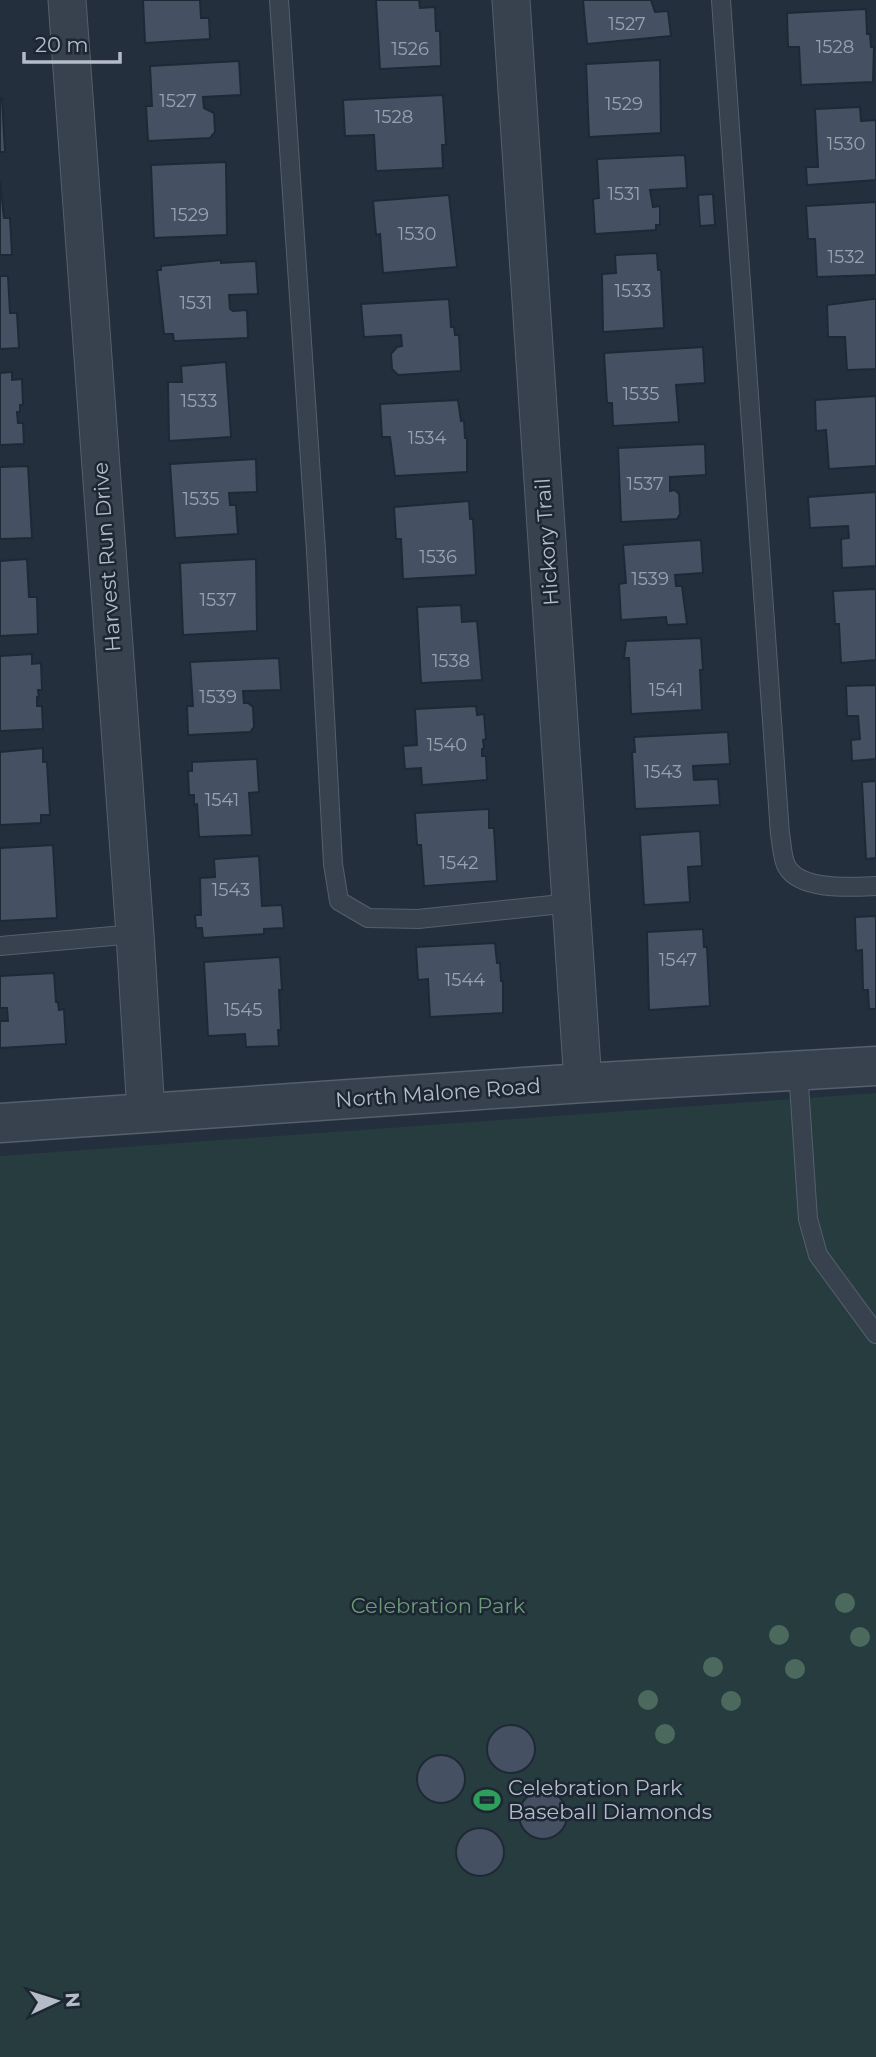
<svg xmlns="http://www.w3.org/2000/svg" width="876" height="2057" viewBox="0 0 876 2057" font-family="Montserrat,sans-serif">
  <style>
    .green { fill: #263c3f }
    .building { fill: #455162; stroke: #1f2835; stroke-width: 2 }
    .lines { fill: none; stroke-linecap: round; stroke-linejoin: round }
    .service-casing { stroke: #565f6c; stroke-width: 20 }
    .minor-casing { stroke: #565f6c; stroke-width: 39 }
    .tertiary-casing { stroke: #565f6c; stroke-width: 41 }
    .service { stroke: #38414e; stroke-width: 18 }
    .minor { stroke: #38414e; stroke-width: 37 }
    .tertiary { stroke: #38414e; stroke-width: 38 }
    .tree { fill: #4b6a5d }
    .labels { text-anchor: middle; stroke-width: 5; stroke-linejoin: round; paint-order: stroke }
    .number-label { font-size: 18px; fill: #98a1af }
    .street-label { font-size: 21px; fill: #b4bcc9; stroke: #1d2633 }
    .park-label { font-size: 21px; fill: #6b9a76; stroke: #1d2633 }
    .poi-label { font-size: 21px; fill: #b4bcc9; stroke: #1d2633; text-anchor: start }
  </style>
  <rect width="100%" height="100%" fill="#242f3e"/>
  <path class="green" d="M876 1093V2057H0V1156Z"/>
  <path class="building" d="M143 0H200L201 18H209L210 39 145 43Z
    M376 0H419L420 8 435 7 436 31H440L441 66 380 69Z
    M583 0H651L655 12 668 11 671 36 587 44Z
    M866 9 867 34H870L871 47H874L873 82 801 85 799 47H788L787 13Z
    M660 60 661 133 589 137 586 64Z
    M239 61 241 95 203 97 204 108 214 113 215 132 210 138 148 141 146 106H152L150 66Z
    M443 95 446 145H442L443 168 376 171 374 135 345 136 343 100Z
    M0 98H2L5 152H0Z
    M860 107 861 121 876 120V180L807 185 806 167H818L815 109Z
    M685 155 687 188 650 190 653 207 660 206V225H656V230L595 234 593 199 599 198 597 159Z
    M226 162 227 235 154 238 151 165Z
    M0 181 4 218H10L12 255H0Z
    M713 194 715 225 700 226 698 195Z
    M449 195 457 267 383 273 380 234 376 235 373 201Z
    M876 202V275L817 277 815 239H808L806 206Z
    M657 253 658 270H661L664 328 603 332 602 274 616 273 615 255Z
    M221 260V263L256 261 258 294 229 295 230 309 233 311 247 310 248 338 174 341 173 334H164L157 270H161V266Z
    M0 276H8L10 313H17L19 348 0 349Z
    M449 299 451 327H454L455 335H459L461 371 398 375 392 369 391 354 397 347 402 346 401 335 364 337 361 304Z
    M873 299H876V369L847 370 845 337H828L827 305Z
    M703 347 705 383 676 385 679 422 613 426 612 403H607L604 353Z
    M226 362 231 437 169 441 168 382H182L181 366Z
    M12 372V380L22 379 23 405H20V412H17L18 423H23L24 444 0 445V373Z
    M876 396V466L829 469 826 430 816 431 815 400Z
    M458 400 461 421 464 420 465 438H467V472L395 476 390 437H382L380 404Z
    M705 444 706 475 670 477V491L675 490 679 494 680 514 677 519 621 522 618 448Z
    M256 459 257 492 229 493 230 505H236L238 534 175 538 170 464Z
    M28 466 32 538 0 539V467Z
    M876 492V566L842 568 841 539 849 538 848 526 810 528 808 497Z
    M469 501 470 519H473L476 575 403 579 401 539H396L394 507Z
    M701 540 703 573 675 575 676 586H682L687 624 667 625 666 617 621 620 619 584 626 583 623 545Z
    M27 559 29 597H37L38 634 0 636V561Z
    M256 559 257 631 183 635 180 563Z
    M876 589V660L841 663 839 624H835L833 591Z
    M461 605 462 622 477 621 482 680 421 683 417 607Z
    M701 638 703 670H700L702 710 631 714 629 658H624L626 641Z
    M32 654V664L41 663 42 690H38L39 698 37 697V706H42L43 729 0 731V656Z
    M279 658 281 690 243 691 244 703H248L253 707 254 727 250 732 188 735 187 706H193L190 662Z
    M876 685V759L852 761 851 740 860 739 858 716H847L846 686Z
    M476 706 477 715 484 714 486 739 483 740 484 748 482 749V756H486L487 780 422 785 421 768 405 769 403 746 417 745 415 709Z
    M728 732 730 764 693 766 694 780 718 779 720 805 635 809 632 752H635L634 737Z
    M43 748V762H47L50 815H41V823L0 825V752Z
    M257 759 259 792 249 793 252 835 199 837 197 804 194 805V795H189L188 771H192V762Z
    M876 781V858L866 859 862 782Z
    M489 809V828H494L497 881 424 886 421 845H417L415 813Z
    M700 831 702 866 688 867 690 902 644 905 640 835Z
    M53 845 57 918 0 921V848Z
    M259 856 262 906 282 905 284 928 264 929V934L203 938 202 928H196L195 915H201L200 878 215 877 214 859Z
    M876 916V1009H869L868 990H863L862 950 856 951 855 917Z
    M703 929 704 947H707L710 1006 649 1010 647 932Z
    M495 943 497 963H500L501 981H503V1013L430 1017 428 979 418 980 416 947Z
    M280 957 282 990H279L281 1030H278L279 1046 246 1047 245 1034 208 1036 204 962Z
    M54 973 56 1002H58L59 1010 64 1009 66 1044 0 1048V1021H8L7 1008H0V976Z
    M487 1749a24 24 0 1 1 48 0a24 24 0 1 1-48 0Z
    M417 1779a24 24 0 1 1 48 0a24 24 0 1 1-48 0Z
    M519 1815a24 24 0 1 1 48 0a24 24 0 1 1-48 0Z
    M456 1852a24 24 0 1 1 48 0a24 24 0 1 1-48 0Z"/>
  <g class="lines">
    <g class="service-casing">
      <path id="service" d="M279 0 316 550 333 864 339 901 368 918 418 919 571 903
        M721 0 780 834C782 844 782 859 787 867 801 891 852 887 876 886
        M0 946 135 934
        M798 1070 808 1219 818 1255 876 1334"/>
    </g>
    <g class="minor-casing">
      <path id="minor" d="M67 0 135 934 146 1113
        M511 0 583 1083"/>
    </g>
    <g class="tertiary-casing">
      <path id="tertiary" d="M0 1123 583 1083 876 1066"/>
    </g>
    <use href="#service" class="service"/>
    <use href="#minor" class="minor"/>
    <use href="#tertiary" class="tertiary"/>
  </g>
  <g class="tree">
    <circle cx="845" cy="1603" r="10"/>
    <circle cx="779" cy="1635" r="10"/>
    <circle cx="860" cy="1637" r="10"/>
    <circle cx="713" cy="1667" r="10"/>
    <circle cx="795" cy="1669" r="10"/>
    <circle cx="648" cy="1700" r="10"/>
    <circle cx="731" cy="1701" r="10"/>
    <circle cx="665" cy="1734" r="10"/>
  </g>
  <defs>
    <g id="stadium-bare" transform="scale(2.1)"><path d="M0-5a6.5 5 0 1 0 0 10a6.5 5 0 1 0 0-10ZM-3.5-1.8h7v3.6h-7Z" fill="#2e9e5b" stroke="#1d2633" stroke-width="2.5" paint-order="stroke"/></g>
  </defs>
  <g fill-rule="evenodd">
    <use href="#stadium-bare" x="487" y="1800"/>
  </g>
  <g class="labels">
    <g class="number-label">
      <text x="627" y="30">1527</text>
      <text x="835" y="53">1528</text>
      <text x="410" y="55">1526</text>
      <text x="178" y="107">1527</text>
      <text x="624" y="110">1529</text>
      <text x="394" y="123">1528</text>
      <text x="846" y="150">1530</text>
      <text x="624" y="200">1531</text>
      <text x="190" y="221">1529</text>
      <text x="417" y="240">1530</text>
      <text x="846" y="263">1532</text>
      <text x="633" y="297">1533</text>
      <text x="196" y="309">1531</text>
      <text x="641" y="400">1535</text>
      <text x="199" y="407">1533</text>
      <text x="427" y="444">1534</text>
      <text x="645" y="490">1537</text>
      <text x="201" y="505">1535</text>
      <text x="438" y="563">1536</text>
      <text x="650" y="585">1539</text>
      <text x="218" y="606">1537</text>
      <text x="451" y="667">1538</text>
      <text x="666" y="696">1541</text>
      <text x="218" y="703">1539</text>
      <text x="447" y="751">1540</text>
      <text x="663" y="778">1543</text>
      <text x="222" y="806">1541</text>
      <text x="459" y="869">1542</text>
      <text x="231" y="896">1543</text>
      <text x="678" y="966">1547</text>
      <text x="465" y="986">1544</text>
      <text x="243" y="1016">1545</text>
    </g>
    <g class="street-label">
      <text transform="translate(547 542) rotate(-94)" y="7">Hickory Trail</text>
      <text transform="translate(107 557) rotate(-94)" y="7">Harvest Run Drive</text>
      <text transform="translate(438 1093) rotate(-4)" y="7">North Malone Road</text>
    </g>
    <g class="park-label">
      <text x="438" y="1613">Celebration Park</text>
    </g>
    <g class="poi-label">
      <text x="508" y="1795">Celebration Park<tspan x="508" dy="24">Baseball Diamonds</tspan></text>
    </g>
  </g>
  <g transform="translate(56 2001) rotate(86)" stroke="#1d2633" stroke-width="5" paint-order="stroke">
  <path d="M0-5L12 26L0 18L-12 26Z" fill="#b4bcc9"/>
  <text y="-10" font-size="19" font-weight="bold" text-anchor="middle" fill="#b4bcc9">N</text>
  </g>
  <path d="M24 52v10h96v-10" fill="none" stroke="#b4bcc9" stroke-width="3.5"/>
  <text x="35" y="52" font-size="21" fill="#b4bcc9" stroke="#1d2633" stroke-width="5" paint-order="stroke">20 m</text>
</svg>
